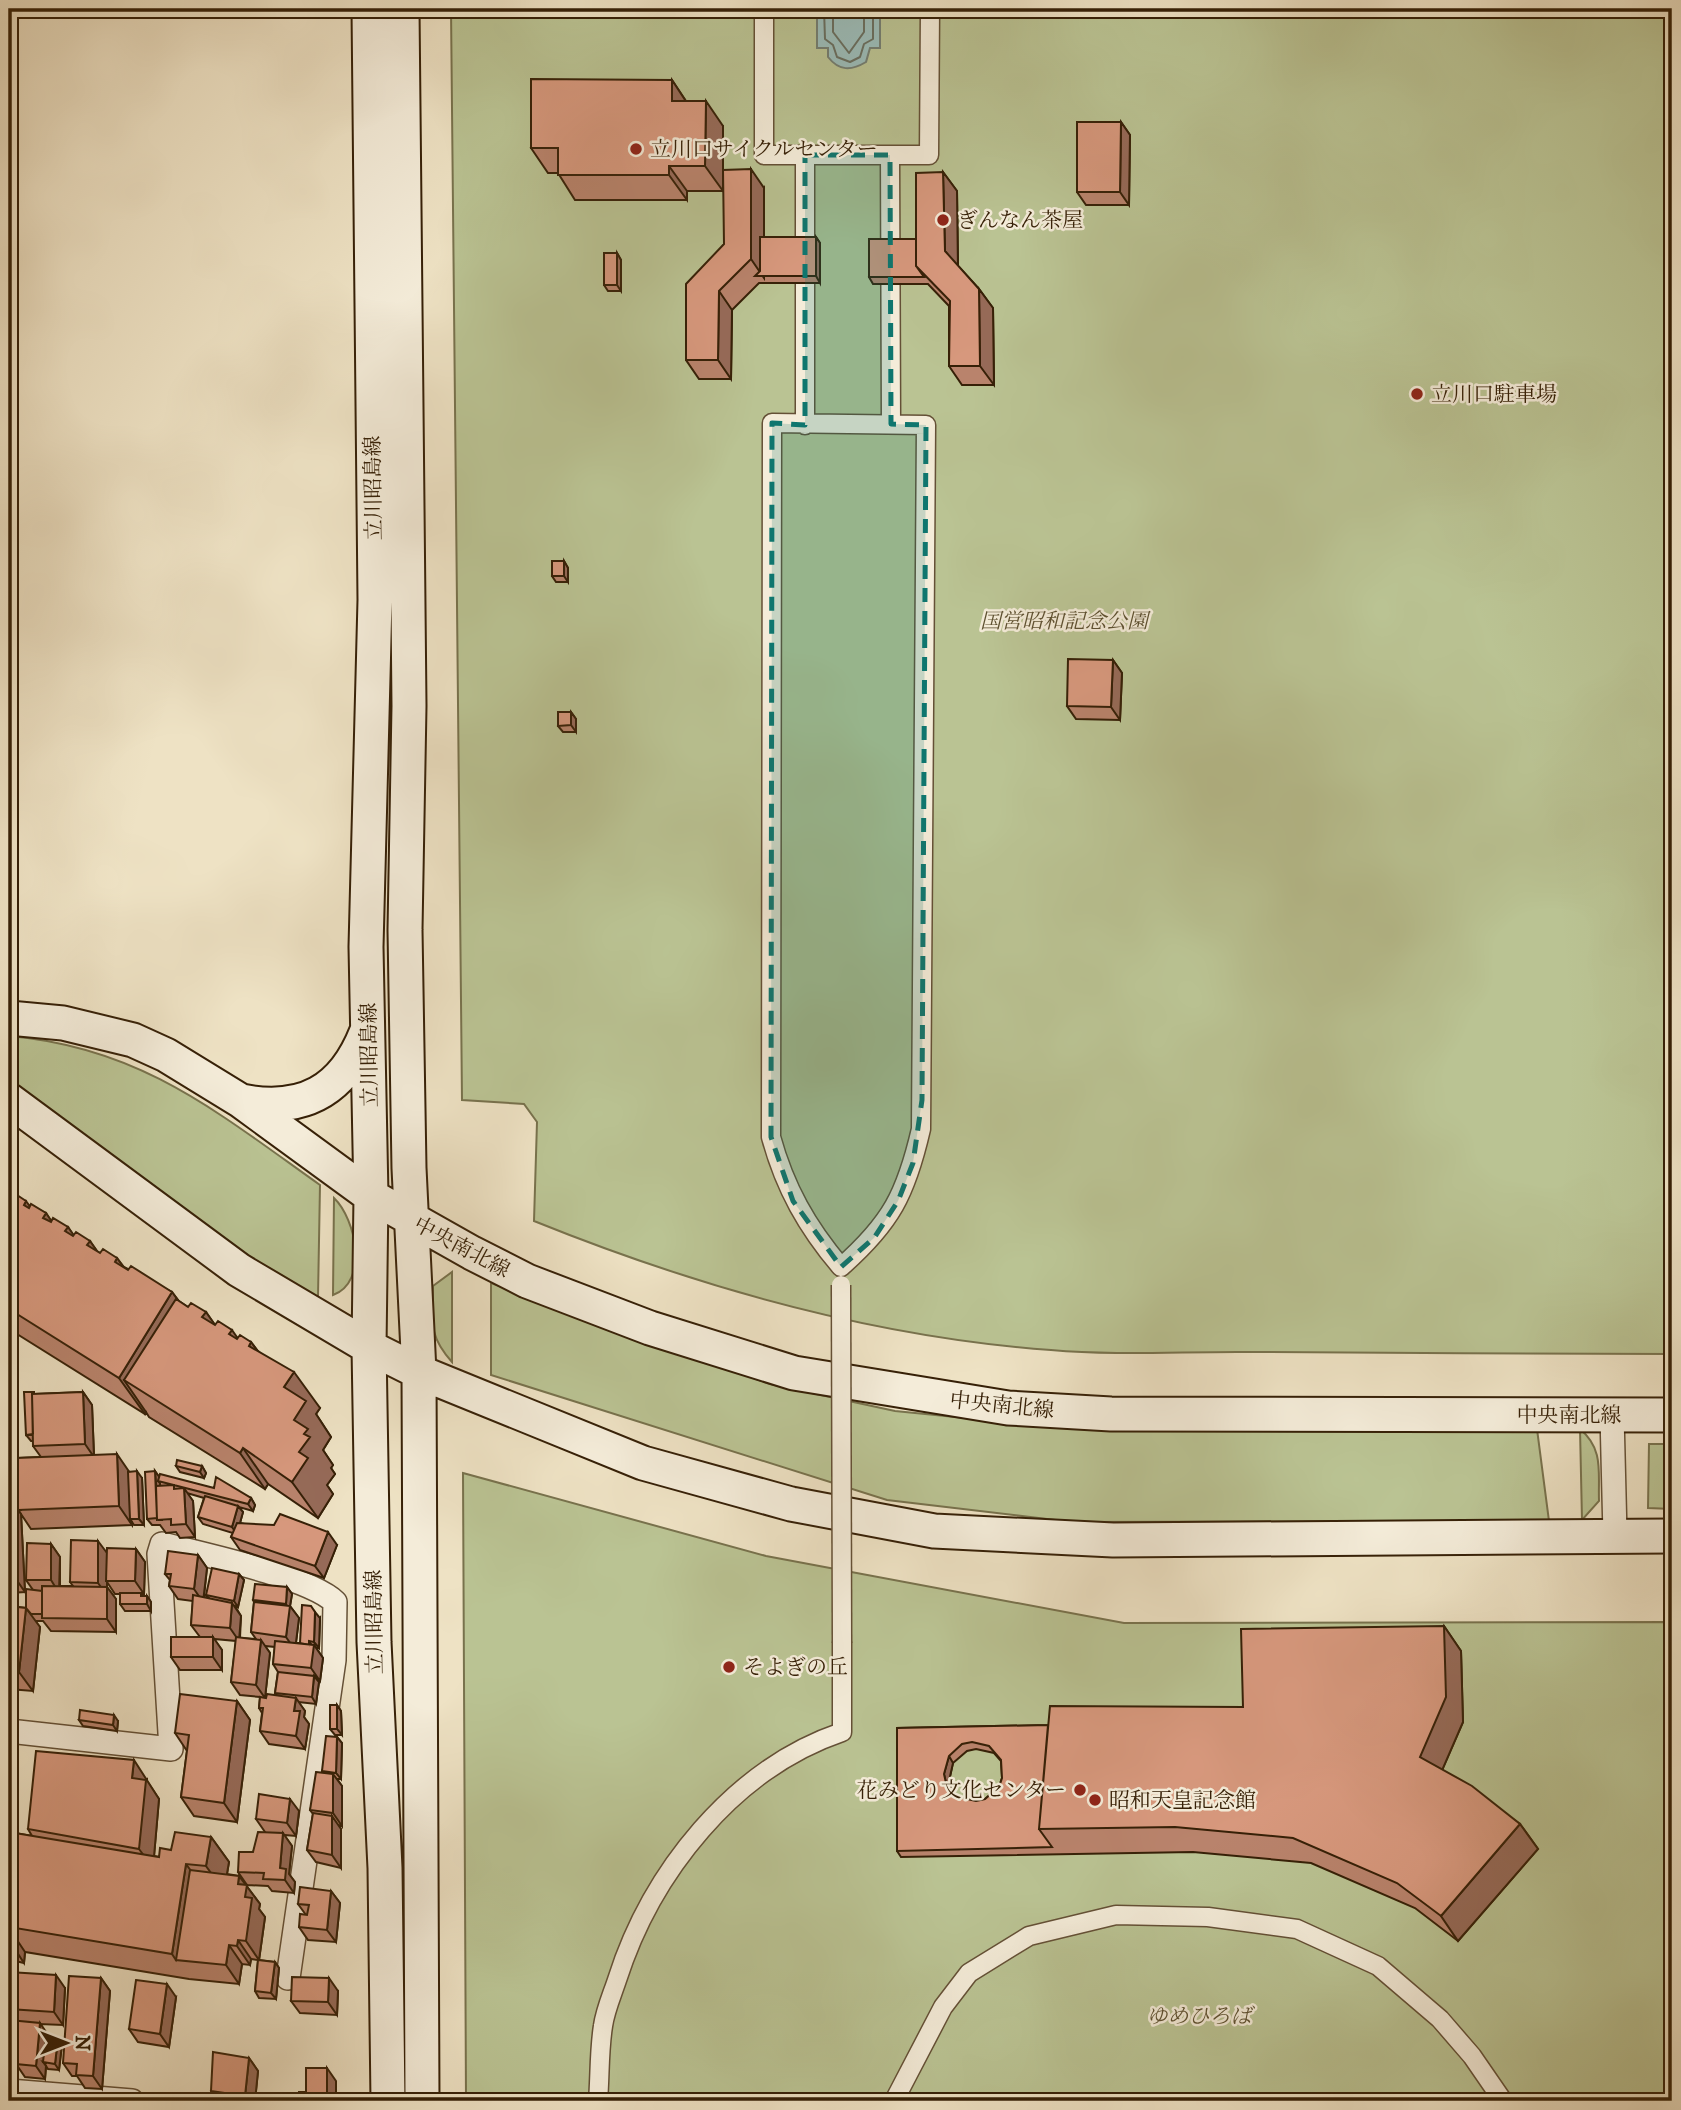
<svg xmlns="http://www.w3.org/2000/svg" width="1681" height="2110" viewBox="0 0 1681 2110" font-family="'IM FELL DW Pica','Noto Serif JP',serif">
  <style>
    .green { fill: #bac393; stroke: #78724d; stroke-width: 2 }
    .water { fill: #9bbdba; stroke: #737e72; stroke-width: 2 }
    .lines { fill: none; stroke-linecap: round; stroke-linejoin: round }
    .shore { stroke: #686e60; stroke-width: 2 }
    .pedestrian-casing { stroke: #645036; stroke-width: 21 }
    .minor-casing { stroke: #645036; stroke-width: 26 }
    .secondary-casing { stroke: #362007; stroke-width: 37 }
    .pedestrian { stroke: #f4ecd9; stroke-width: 18 }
    .minor { stroke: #f4ecd9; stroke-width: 23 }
    .secondary { stroke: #f4ecd9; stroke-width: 33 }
    .pedestrian-bridge-casing { stroke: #645036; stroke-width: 21; stroke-linecap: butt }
    .pedestrian-bridge { stroke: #f4ecd9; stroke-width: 18 }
    .wall { fill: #b9836c; stroke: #362007; stroke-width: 2; fill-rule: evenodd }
    .shaded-wall { fill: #966a58; stroke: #362007; stroke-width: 2 }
    .building { fill: #d7987d; stroke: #362007; stroke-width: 2; fill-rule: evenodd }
    .marked { fill: #0f766e; fill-opacity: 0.2; stroke: #0f766e; stroke-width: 5; stroke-dasharray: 14 9; stroke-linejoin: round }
    .poi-dot { fill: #8f2418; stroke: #f4ecd9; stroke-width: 2.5 }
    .labels { text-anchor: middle; stroke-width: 5; stroke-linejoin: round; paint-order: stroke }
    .poi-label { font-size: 21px; fill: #362007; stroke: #f4ecd9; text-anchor: start }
    .street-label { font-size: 21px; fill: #362007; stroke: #f4ecd9 }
    .park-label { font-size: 21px; font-style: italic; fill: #5e5131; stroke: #f4ecd9 }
  </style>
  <rect width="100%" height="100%" fill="#eee2c4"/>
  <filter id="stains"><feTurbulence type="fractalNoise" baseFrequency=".00286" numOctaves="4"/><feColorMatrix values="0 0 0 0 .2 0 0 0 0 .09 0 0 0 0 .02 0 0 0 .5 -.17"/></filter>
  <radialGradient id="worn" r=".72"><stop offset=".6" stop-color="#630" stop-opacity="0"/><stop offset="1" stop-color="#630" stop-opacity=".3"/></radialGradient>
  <path class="green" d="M451 9H1672V1354C1533 1354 1393 1353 1254 1352 1187 1351 1118 1356 1051 1350 872 1337 700 1288 534 1221L537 1122 524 1104 462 1100Z
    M9 1036C140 1047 217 1112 320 1185L318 1297 294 1287 186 1214 9 1080Z
    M334 1198C356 1219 369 1282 333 1295Z
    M452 1272V1362C427 1334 433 1321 433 1286Z
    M491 1283 770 1384 895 1411 1076 1429H1537L1549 1521 1072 1522 887 1500 491 1375Z
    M1580 1429C1604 1449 1598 1472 1599 1501L1582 1520Z
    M1649 1444H1672V1509L1648 1508Z
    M463 1473 766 1556 1124 1623 1672 1622V2101H466Z"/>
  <path class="water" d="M817 9H880V48H870L866 62C851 71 839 71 828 57V48H817Z"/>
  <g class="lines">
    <path class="shore" d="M824 9 825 39 833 45 837 57 850 62 860 57 864 44 873 39V9
      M833 9V32L849 53 864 32V9"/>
    <g class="pedestrian-casing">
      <path id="pedestrian" d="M764 9V155H929L930 9
        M890 155 891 424
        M772 423 926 425 921 1129C906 1194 891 1223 841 1267 807 1227 785 1188 771 1137Z
        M805 425V155
        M598 2101C600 2077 599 2051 603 2026 605 2011 612 1995 617 1980 651 1873 733 1769 842 1732V1643
        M894 2101 943 2007 969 1973 1029 1936 1116 1915 1208 1917 1297 1929 1378 1966 1440 2019 1472 2056 1503 2101"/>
    </g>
    <g class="minor-casing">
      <path id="minor" d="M1612 1415 1615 1535
        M9 1731 171 1749 159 1554 162 1544C202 1554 309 1577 335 1602L334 1660 288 1978
        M9 2091 132 2101"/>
    </g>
    <g class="secondary-casing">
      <path id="secondary" d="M369 9 375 600 366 947 371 1196 369 1347 374 1642 385 1868 388 2101
        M402 9 409 706 405 930 409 1168 419 1372 422 2101
        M9 1018 63 1023 133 1040 166 1055 241 1101 371 1196 472 1253 527 1281 650 1328 794 1373 1008 1408 1111 1414 1672 1415
        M9 1100 239 1270 369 1347 419 1372 643 1463 791 1504 934 1531 1113 1540 1672 1536
        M241 1101C303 1113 343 1091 366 1033"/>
    </g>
    <use href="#pedestrian" class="pedestrian"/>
    <use href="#minor" class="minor"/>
    <use href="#secondary" class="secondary"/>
    <g class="pedestrian-bridge-casing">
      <path id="pedestrian-bridge" d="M841 1285 842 1643"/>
    </g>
    <use href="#pedestrian-bridge" class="pedestrian-bridge"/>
  </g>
  <path class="wall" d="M672 80 686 101 723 126V191H687V200H575L558 173H548L531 148Z
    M1121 122 1130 135 1129 205H1086L1077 192Z
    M943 172 957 191 958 266 979 289 993 308 994 385H962L949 366V306L928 284H873L869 277 916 239Z
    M764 188V237H816L820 243V283H759L732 310 731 379H699L686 360 724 244Z
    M617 253 621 260V291H608L604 285Z
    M564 561 568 568V582H556L552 576Z
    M1113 660 1122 673 1120 720 1076 719 1067 706Z
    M571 712 576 719V732H563L558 726Z
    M9 1195 30 1206 46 1213 51 1221 68 1227 74 1236 90 1241 97 1251 100 1253 117 1258 124 1267 172 1292 179 1301 188 1307 206 1312 215 1325 238 1338 251 1342 258 1351 320 1408 316 1414 331 1437 323 1450 333 1465 331 1468 335 1474 327 1485 333 1494 318 1518 268 1484 265 1489 149 1417 146 1412 145 1414 9 1329Z
    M9 1385 12 1389V1397L15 1403 18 1458 41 1457 33 1446V1441H31L26 1435 36 1394 83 1392 92 1405 94 1455 142 1478 144 1525H134L132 1522V1525L31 1529 21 1514 25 1592 9 1593Z
    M176 1466H202L206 1473 204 1478 180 1472Z
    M155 1471 159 1477 251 1498 255 1505 253 1511 239 1507 243 1512 240 1523 337 1545 324 1578 240 1550 231 1537 233 1533 203 1524 198 1517 204 1498 187 1493 193 1501 195 1537 180 1538 176 1532 166 1533 160 1525H152L147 1519Z
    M51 1544 60 1557V1586H73L70 1582 107 1553 136 1549 145 1562 144 1594H142L143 1596H147L151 1602V1611H125L120 1604V1594H115L107 1582V1587L116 1599V1632L51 1631 43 1621H35L40 1627 33 1691 9 1689V1606L26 1608 33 1590 26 1580Z
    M198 1555 207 1568 204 1597 209 1598 206 1595 239 1574 244 1580 238 1607 235 1606 241 1616 240 1638 256 1639 251 1632 254 1602 253 1600 287 1587 292 1594 290 1606 299 1618 296 1643H300L320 1618 319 1648H316L323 1658 320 1681H318L319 1682 316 1704 298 1702 305 1711 304 1717 309 1724 305 1749 269 1744 260 1731 262 1713 259 1708 260 1697 240 1695 231 1682 236 1641 214 1639 222 1650V1670H180L171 1657 200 1637 191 1625 193 1601 178 1599 169 1586 170 1580 165 1574ZM265 1646 275 1647 273 1664 278 1672 275 1693 277 1696 265 1698 270 1653Z
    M1444 1626 1461 1651 1463 1722 1442 1770 1520 1824 1538 1849 1458 1941 1415 1908 1311 1863 1193 1852 901 1857 897 1851V1728L1048 1725 1243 1707ZM976 1749 994 1753 1001 1761 1002 1778 999 1787 985 1799 976 1801 958 1797 951 1788 949 1781 953 1763 967 1751Z
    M237 1701 250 1720 237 1822 194 1816 181 1797 187 1751 175 1733Z
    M337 1705 341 1711 342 1735H335L330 1729Z
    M79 1720 118 1721 117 1731 83 1726Z
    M337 1737 342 1743 341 1779H337L342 1786V1826L338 1825 341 1829V1868L316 1862 307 1850 313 1814 310 1810 323 1772 322 1771Z
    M147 1779V1781L159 1799 154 1856 159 1857 171 1850 211 1837 229 1862 227 1874 239 1876 260 1904 259 1909 265 1917 259 1960 275 1962 279 1968 276 1999 259 1998 255 1991 258 1960 251 1959 250 1965 242 1964 239 1984 189 1979 25 1952 24 1963 11 1960 9 1958V1832L32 1836 28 1829Z
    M299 1811 296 1836 284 1835 292 1846 289 1874 295 1882 294 1893 272 1891 268 1886 247 1885 238 1872 253 1852 265 1832 256 1819Z
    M331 1891 340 1903 336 1942 308 1940 299 1927 306 1915 298 1904Z
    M9 1972 65 1988 63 2025 40 2024 48 2036 62 2044 59 2070 48 2069 46 2066 45 2079 25 2077 16 2064 14 2063 9 2056Z
    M101 1978 110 1991 102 2089 85 2088 77 2076H72L63 2063Z
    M338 1991 337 2015 300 2013 291 2001Z
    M176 1997 169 2047 138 2042 129 2029Z
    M249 2058 258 2071 255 2101H218L211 2091Z"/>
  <path class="shaded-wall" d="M672 80 689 106 672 101Z
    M706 101 723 126V191L705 166Z
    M1121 122 1130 135 1129 205 1120 192Z
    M669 166 687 191V200L669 175Z
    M751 169 764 188V278L751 259Z
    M943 172 957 191 958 270 945 251Z
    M816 237 820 243V283L816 276Z
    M617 253 621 260V291L617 285Z
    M979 289 993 308 994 385 980 366Z
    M719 291 732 310 731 379 718 360Z
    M564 561 568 568V582L564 576Z
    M1113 660 1122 673 1120 720 1111 707Z
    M571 712 576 719V732L571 725Z
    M26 1201 52 1237 24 1205Z
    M46 1213 71 1250 43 1218Z
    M68 1227 93 1263 65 1231Z
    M90 1241 115 1277 87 1245Z
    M117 1258 142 1294 115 1262Z
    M172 1292 198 1328 124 1380 146 1412 145 1414 119 1378Z
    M206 1312 231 1348 202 1317Z
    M232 1330 257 1366 229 1334Z
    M251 1342 277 1378 249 1346Z
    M294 1372 320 1408 316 1414 331 1437 323 1450 333 1465 331 1468 335 1474 327 1485 333 1494 318 1518 292 1482 299 1452 284 1387Z
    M9 1385 12 1389V1397L9 1393Z
    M83 1392 92 1405 94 1457 85 1444Z
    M9 1393 15 1403 21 1510H18L21 1514 25 1592 9 1569Z
    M243 1448 268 1484 265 1489 240 1453Z
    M117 1454 130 1473V1519L132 1522V1525L119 1506Z
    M202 1466 206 1473 204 1478 200 1472Z
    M137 1471 142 1478 144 1525 139 1519Z
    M155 1471 160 1478 158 1481 160 1483 162 1520H159Z
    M184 1488 193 1501 195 1537 186 1524Z
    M251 1498 255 1505 253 1511 248 1504Z
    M238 1506 243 1512 237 1534 232 1527Z
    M328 1532 337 1545 324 1578 315 1566Z
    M98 1541 107 1553V1595L98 1583Z
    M51 1544 60 1557 59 1593 51 1580Z
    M136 1549 145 1562 144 1594 135 1581Z
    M198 1555 207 1568 203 1602 194 1589Z
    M239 1574 244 1580 238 1607 234 1601Z
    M107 1587 116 1599V1632L107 1619Z
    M287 1587 292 1594 290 1606 299 1618 295 1650 286 1637 289 1609 286 1604Z
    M147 1596 151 1602V1611L147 1604Z
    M232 1603 241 1616 239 1641 230 1628Z
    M26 1608 40 1627 33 1691 19 1672Z
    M315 1612 320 1618 319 1648 314 1642Z
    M1444 1626 1461 1651 1463 1722 1437 1782 1420 1757Z
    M213 1637 222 1650V1670L213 1657Z
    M261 1640 270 1653 265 1698 256 1685Z
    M309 1641 313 1647 314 1645 323 1658 320 1681 311 1668Z
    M314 1676 319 1682 316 1704 312 1697Z
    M296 1698 305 1711 304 1717 309 1724 305 1749 296 1736 294 1711Z
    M237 1701 250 1720 237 1822 224 1803Z
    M337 1705 341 1711 342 1735 337 1729Z
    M114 1715 118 1721 117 1731 113 1725Z
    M337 1737 342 1743 341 1779 336 1773Z
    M949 1756 953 1763 949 1781 951 1790 946 1783 944 1774Z
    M134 1760 159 1799 153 1868 139 1849 132 1778Z
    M333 1774 342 1786V1826L333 1813Z
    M290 1799 299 1811 296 1836 287 1823Z
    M332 1816 341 1829V1868L332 1855Z
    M1520 1824 1538 1849 1458 1941 1441 1916Z
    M283 1833 292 1846 289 1874 295 1882 294 1893 285 1880 280 1868Z
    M211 1837 229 1862 224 1891 206 1866Z
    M186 1864 204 1889 176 1960 172 1954Z
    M239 1876 260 1904 259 1909 265 1917 259 1960 246 1941 245 1897 238 1884Z
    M331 1891 340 1903 336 1942 327 1930Z
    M9 1928 25 1952 24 1963 9 1940Z
    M238 1940 251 1959 250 1965 237 1946Z
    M229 1945 242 1964 239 1984 226 1965Z
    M275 1962 279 1968 276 1999 271 1993Z
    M56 1975 65 1988 63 2025 54 2012Z
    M101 1978 110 1991 102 2089 93 2076Z
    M329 1978 338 1991 337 2015 328 2002Z
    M167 1984 176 1997 169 2047 160 2034Z
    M40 2023 48 2035 46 2063 43 2062 46 2066 45 2079 36 2066Z
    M58 2038 62 2044 59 2070 55 2064Z
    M249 2058 258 2071 255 2101H249L245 2096Z
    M327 2068 336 2081V2101H327Z"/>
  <path class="building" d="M531 79 672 80V101H706L705 166H669V175H558V148H531Z
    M1077 122H1121L1120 192H1077Z
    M751 169V259L719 291 718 360H686V284L724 244 723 170Z
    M943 172 945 251 979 289 980 366H949L950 301 916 266V173Z
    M760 237H816V276H755L760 271Z
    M869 239H916V266L924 277H869Z
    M604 253H617V285H604Z
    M552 561H564V576H552Z
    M1068 659 1113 660 1111 707 1067 706Z
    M558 712H571V725L558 726Z
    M11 1191 26 1201 24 1205 29 1208 31 1204 46 1213 43 1218 51 1222 53 1218 68 1227 65 1231 73 1236 76 1232 90 1241 87 1245 100 1253 103 1249 117 1258 115 1262 128 1270 131 1266 172 1292 119 1378 9 1309V1195Z
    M176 1299 188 1307 191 1303 206 1312 202 1317 215 1325 218 1321 232 1330 229 1334 237 1339 240 1335 251 1342 249 1346 294 1372 284 1387 306 1401 294 1420 308 1429 304 1434 310 1437 299 1452 308 1458 292 1482 243 1448 240 1453 124 1380Z
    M24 1392H34V1394H32L33 1434 26 1435Z
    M83 1392 85 1444 33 1446 32 1394Z
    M117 1454 119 1506 18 1510 16 1458Z
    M177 1460 202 1466 200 1472 176 1466Z
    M137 1471 139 1519H130L128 1472Z
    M155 1471 157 1518 147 1519 145 1472Z
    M160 1474 214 1488 216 1477 251 1498 248 1504 158 1481Z
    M174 1485V1489L184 1488 186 1524 171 1525V1519L157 1520 156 1486Z
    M205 1496 238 1506 232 1527 198 1517Z
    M280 1514 328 1532 315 1566 231 1537 237 1523 274 1525Z
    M71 1540 98 1541V1583L70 1582Z
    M27 1543 51 1544V1580H26Z
    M107 1548 136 1549 135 1581H106Z
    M168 1551 198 1555 194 1589 169 1586 171 1574H165Z
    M212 1568 239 1574 234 1601 206 1595Z
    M255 1584 287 1587 286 1604 253 1600Z
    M42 1586 107 1587V1619L42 1618Z
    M26 1589 42 1591V1614H31L26 1608V1611Z
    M120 1593H141V1596H147V1604H120Z
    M193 1595 232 1603 230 1628 191 1625Z
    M254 1602 290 1606 286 1637 251 1632Z
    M302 1605 311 1606 315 1612 314 1642 309 1641V1645L300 1643Z
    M9 1606 26 1608 19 1672 9 1671Z
    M1444 1626 1446 1697 1420 1757 1472 1786 1520 1824 1441 1916 1397 1883 1293 1838 1175 1827 1039 1829 1050 1706 1243 1707 1241 1629Z
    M171 1637H213V1657H171Z
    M236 1637 261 1640 256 1685 231 1682Z
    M275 1641 314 1645 311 1668 273 1664Z
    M278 1672 314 1676 312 1697 275 1693Z
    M180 1694 237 1701 224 1803 181 1797 189 1735 175 1733Z
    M267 1694 296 1698 294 1711H300L296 1736 260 1731 263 1708H259L260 1697 266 1698Z
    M330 1705H337V1729H330Z
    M80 1710 114 1715 113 1725 79 1720Z
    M1048 1725 1039 1829 1052 1847 897 1851V1728ZM972 1742 989 1746 1001 1760 1002 1778 999 1787 985 1799 976 1801 958 1797 946 1783 944 1774 949 1756 962 1744Z
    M326 1736 337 1737 336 1773 322 1771Z
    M36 1751 134 1760 132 1778 146 1780 139 1849 28 1829Z
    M316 1772 333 1774V1813L310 1810Z
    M259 1794 290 1799 287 1823 256 1819Z
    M313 1813 332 1816V1855L307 1850Z
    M9 1832 159 1857 160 1848 171 1850 175 1832 211 1837 206 1866 186 1864 172 1954 9 1927Z
    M258 1832 283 1833 280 1868 286 1869 285 1880 263 1879 264 1873 238 1872 239 1852H253Z
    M190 1870 239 1876 238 1884 247 1885 245 1897 252 1898 246 1941 238 1940 237 1946 229 1945 226 1965 176 1960Z
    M300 1887 331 1891 327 1930 299 1927 300 1914 307 1915 309 1905 298 1904Z
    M258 1960 275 1962 271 1993 255 1991Z
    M9 1972 56 1975 54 2012 9 2009Z
    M69 1976 101 1978 93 2076 76 2075 77 2064 63 2063Z
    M292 1977 329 1978 328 2002 291 2001Z
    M136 1980 167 1984 160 2034 129 2029Z
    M9 2020 40 2023 36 2066 16 2064 17 2052 9 2051Z
    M46 2036 58 2038 55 2064 43 2062Z
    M213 2052 249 2058 245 2096 211 2091Z
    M306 2068H327V2101H299V2092H306Z
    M121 2093 155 2097 154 2101H107L108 2097 119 2099Z"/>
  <path class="marked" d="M805 155H890L891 424 926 425 922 1100 913 1163 898 1201 874 1238 841 1267 793 1201 771 1137 772 423 805 425Z"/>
  <g class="poi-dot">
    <circle cx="636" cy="149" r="7"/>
    <circle cx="943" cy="220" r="7"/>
    <circle cx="1417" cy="394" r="7"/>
    <circle cx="729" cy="1667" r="7"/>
    <circle cx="1080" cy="1790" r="7"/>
    <circle cx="1095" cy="1800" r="7"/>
  </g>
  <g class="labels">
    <g class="poi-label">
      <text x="650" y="156">立川口サイクルセンター</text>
      <text x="957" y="227">ぎんなん茶屋</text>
      <text x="1431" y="401">立川口駐車場</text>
      <text x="743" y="1674">そよぎの丘</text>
      <text x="1066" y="1797" text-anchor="end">花みどり文化センター</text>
      <text x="1109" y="1807">昭和天皇記念館</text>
    </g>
    <g class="street-label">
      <text transform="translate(373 488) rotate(-91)" y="7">立川昭島線</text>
      <text transform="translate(369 1055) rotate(-91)" y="7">立川昭島線</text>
      <text transform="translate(462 1247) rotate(28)" y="7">中央南北線</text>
      <text transform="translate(1002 1405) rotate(6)" y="7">中央南北線</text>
      <text x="1569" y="1422">中央南北線</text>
      <text transform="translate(374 1622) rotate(-91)" y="7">立川昭島線</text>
    </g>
    <g class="park-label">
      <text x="1064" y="628">国営昭和記念公園</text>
      <text x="1199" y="2023">ゆめひろば</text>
    </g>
  </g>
  <rect width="1681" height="2110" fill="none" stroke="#eee2c4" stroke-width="35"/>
  <rect x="10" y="10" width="1660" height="2089" fill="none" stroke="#362007" stroke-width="3.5"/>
  <rect x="18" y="18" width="1646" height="2075" fill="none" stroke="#362007" stroke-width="2"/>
  <g transform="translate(66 2043) rotate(90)" stroke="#f4ecd9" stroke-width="5" paint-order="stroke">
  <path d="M0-5L12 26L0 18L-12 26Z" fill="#362007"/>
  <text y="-10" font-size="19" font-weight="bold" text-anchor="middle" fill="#362007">N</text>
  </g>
  <rect width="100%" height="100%" filter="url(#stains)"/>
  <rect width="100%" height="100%" fill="url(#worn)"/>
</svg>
